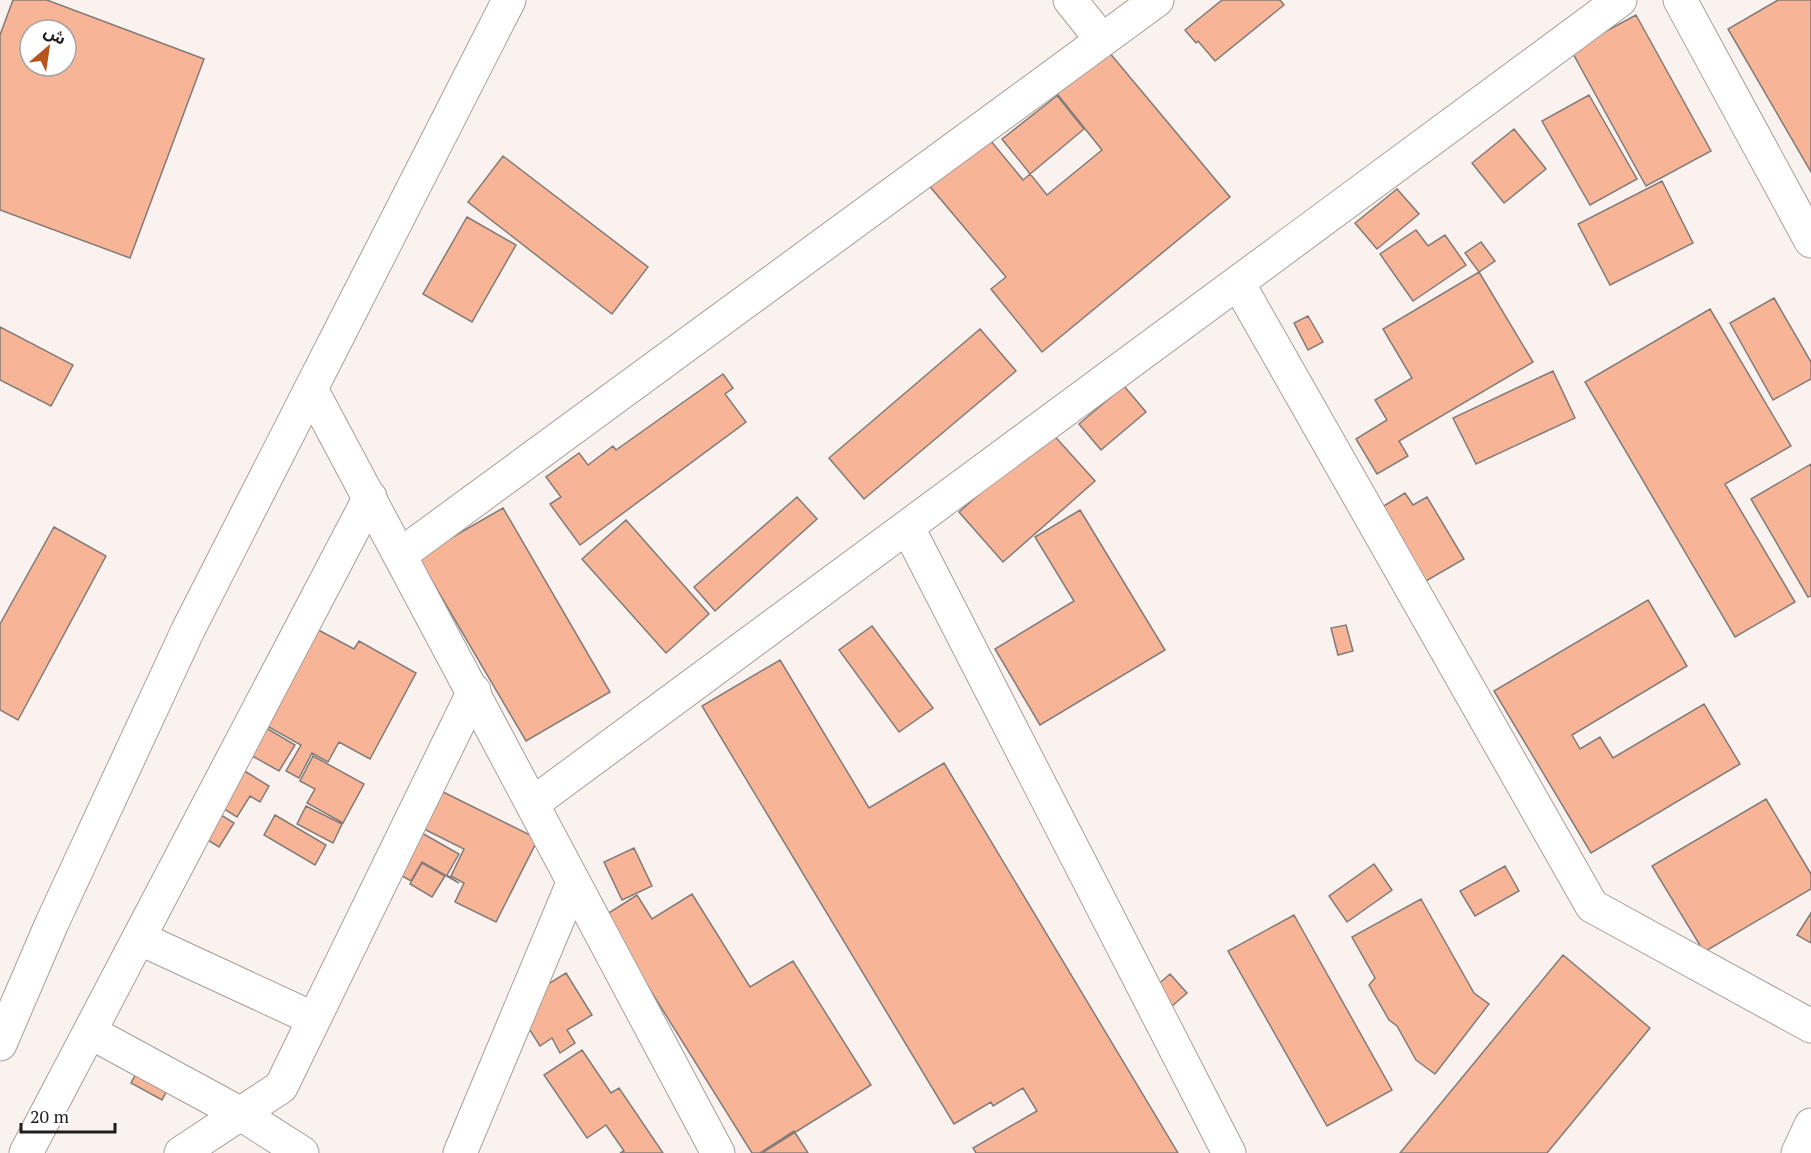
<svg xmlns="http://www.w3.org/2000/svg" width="1811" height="1153" viewBox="0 0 1811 1153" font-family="'PT Serif','Noto Sans Arabic',serif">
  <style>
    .building { fill: #f8b496; stroke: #827b78; stroke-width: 1.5; fill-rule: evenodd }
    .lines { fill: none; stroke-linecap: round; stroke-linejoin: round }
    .street-casing { stroke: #a69f9c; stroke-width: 35 }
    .secondary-casing { stroke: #a69f9c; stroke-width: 35 }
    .street { stroke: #fff; stroke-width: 33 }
    .secondary { stroke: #fff; stroke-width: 33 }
  </style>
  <rect width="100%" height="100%" fill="#faf2ef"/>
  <path class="building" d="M13 0H47L204 59 130 258 0 210V35ZM30 30H66V66H30Z
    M1222 0H1280L1284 5 1215 61 1198 41 1196 43 1185 30Z
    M1778 0H1811V172L1728 29Z
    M1636 15 1711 151 1646 186 1571 50Z
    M1103 45 1230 197 1042 352 991 289 1006 277 927 183 986 135 1023 180 1084 129 1051 88Z
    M1058 95 1102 150 1047 195 1002 139Z
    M1589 95 1637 179 1590 205 1542 121Z
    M1514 129 1546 169 1504 203 1472 163Z
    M503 156 648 267 612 314 468 202Z
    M1662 181 1693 243 1610 285 1578 224Z
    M1397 189 1419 214 1377 249 1355 223Z
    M467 217 516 245 472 322 423 294Z
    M1416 230 1428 246 1445 235 1466 265 1413 301 1380 254Z
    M1481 242 1495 261 1479 272 1465 253Z
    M1479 272 1533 362 1399 441 1408 456 1377 474 1356 439 1387 420 1375 400 1412 378 1383 329Z
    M1774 298 1811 362V379L1773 400 1730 323Z
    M1710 309 1791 446 1725 484 1795 602 1735 637 1585 382Z
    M1308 316 1323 342 1308 350 1294 323Z
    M0 327 73 365 51 406 0 380Z
    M980 329 1016 371 864 499 829 458Z
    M1553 371 1575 418 1476 464 1453 418Z
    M723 374 733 388 725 394 746 422 580 545 550 504 561 497 546 477 579 453 588 465 613 446 616 450Z
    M1124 386 1146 412 1101 450 1079 424Z
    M1050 431 1095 481 1003 562 959 512Z
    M1811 464V596L1808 597 1751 499Z
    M1405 493 1413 505 1427 497 1464 559 1426 581 1382 507Z
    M797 497 817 519 715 611 694 587Z
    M503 508 610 692 526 741 418 557Z
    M1080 510 1165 650 1040 725 995 649 1074 601 1035 537Z
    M626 520 709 614 666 653 582 559Z
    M54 527 106 556 18 720 0 710V624Z
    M1648 600 1687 666 1572 735 1580 749 1600 737 1613 758 1704 704 1740 764 1591 853 1494 691Z
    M309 625 354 649 359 641 416 673 370 759 339 742 328 762 312 753 299 778 286 771 301 745 251 717Z
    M1346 625 1353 651 1338 655 1331 628Z
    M872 626 933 708 899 732 839 650Z
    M780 660 869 808 944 763 1178 1153H976L973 1148 1037 1111 1023 1088 993 1106 991 1102 954 1124 702 706Z
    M256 722 295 745 279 771 240 749Z
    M313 756 364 784 343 823 307 803 315 789 300 781Z
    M230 762 269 786 260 802 250 796 237 817 208 799Z
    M431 786 538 839 496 922 455 902 464 883 451 876 464 849 424 829Z
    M1766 799 1811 874V889L1704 952 1652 866Z
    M205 805 234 823 219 847 190 829Z
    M306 806 342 824 333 843 297 824Z
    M275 815 326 845 315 865 264 835Z
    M413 828 459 854 447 875 459 883 422 862 411 881 390 869Z
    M634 848 652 886 622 900 604 862Z
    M422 863 445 876 432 897 410 884Z
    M1374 864 1392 890 1347 922 1329 896Z
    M1505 866 1519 891 1475 916 1460 891Z
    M692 894 750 987 793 961 871 1085 762 1153H752L604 916 637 895 652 919Z
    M1421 899 1474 993 1489 1004 1435 1074 1416 1060 1397 1026 1389 1020 1369 985 1375 978 1352 937Z
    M1811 913V943L1797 935Z
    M1294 915 1392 1090 1327 1126 1228 951Z
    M1563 955 1650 1028 1547 1153H1400Z
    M566 973 592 1015 567 1030 575 1043 560 1053 552 1038 540 1046 514 1005Z
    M1170 974 1187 993 1164 1013 1147 994Z
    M582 1050 611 1093 619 1088 663 1153H620L624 1151 606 1125 587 1138 544 1075Z
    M146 1055 177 1071 162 1100 131 1083Z
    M794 1131 808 1153H760Z"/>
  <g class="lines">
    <g class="street-casing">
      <path id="street" d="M1070 0 1102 40
        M1680 0 1811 241
        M1238 283 1592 906 1811 1026
        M908 528 1229 1153
        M400 555 1157 0
        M532 804 1620 0
        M139 938 314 1019
        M90 1032 241 1114 302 1153
        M26 1153 370 497
        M181 1153 281 1087 474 691
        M460 1153 573 883
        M1798 1153 1811 1125"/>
    </g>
    <g class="secondary-casing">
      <path id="secondary" d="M311 389 718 1153
        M0 1044 52 923 188 630 509 0"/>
    </g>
    <use href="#street" class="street"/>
    <use href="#secondary" class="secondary"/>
  </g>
  <g transform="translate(48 48) rotate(29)"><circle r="28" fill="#ffffff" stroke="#a6a5a4" stroke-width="1.5"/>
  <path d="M0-4.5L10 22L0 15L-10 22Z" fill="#b7531d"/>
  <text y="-9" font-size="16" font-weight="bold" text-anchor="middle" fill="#201d1c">ش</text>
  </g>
  <path d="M21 1123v9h94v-9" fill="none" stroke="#201d1c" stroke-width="3"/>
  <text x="30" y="1123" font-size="18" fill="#201d1c" stroke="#ffffff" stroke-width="4.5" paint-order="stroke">20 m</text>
</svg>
